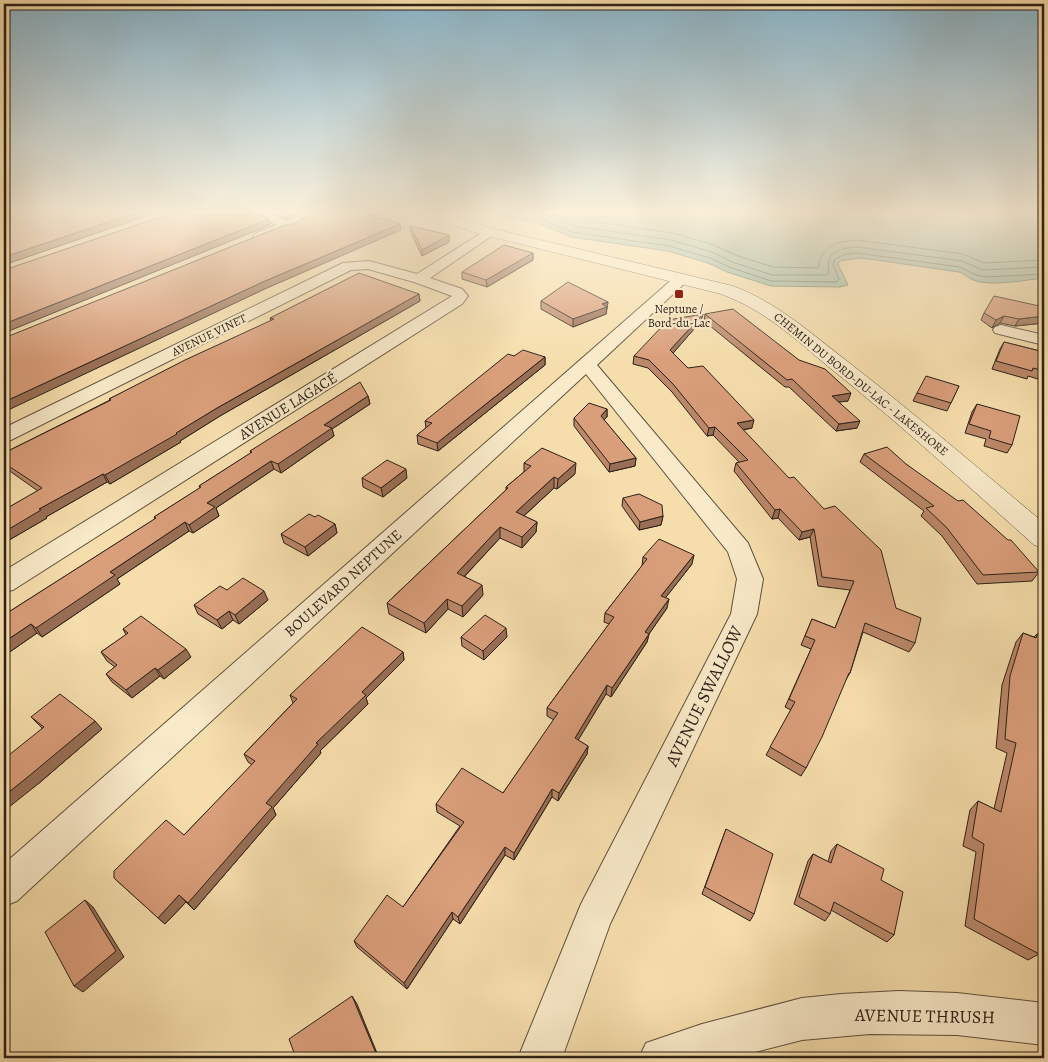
<svg xmlns="http://www.w3.org/2000/svg" width="1048" height="1062" viewBox="0 0 1048 1062" font-family="Alegreya,serif">
  <style>
    .water { fill: #9dbca8; stroke: #707e6e }
    .lines { fill: none; stroke-linecap: round; stroke-linejoin: round }
    .shore { stroke: #656e60; stroke-width: 1 }
    .minor-casing { stroke: #5f503c; stroke-width: 2 }
    .tertiary-casing { stroke: #5f503c; stroke-width: 1 }
    .minor { fill: #f9eac9; fill-rule: evenodd }
    .tertiary { fill: #f9eac9; fill-rule: evenodd }
    .wall { fill: #bb8869; stroke: #2d2017 }
    .shaded-wall { fill: #986f55; stroke: #2d2017 }
    .building { fill: #d99e7a; stroke: #2d2017 }
    .poi-dot { fill: #8f2418; stroke: #f9eac9; stroke-width: 2 }
    .labels { text-anchor: middle; stroke-width: 4.5; stroke-linejoin: round; paint-order: stroke }
    .far-poi-label { font-size: 12px; fill: #2d2017; stroke: #f9eac9 }
    .far-street-label { font-size: 12px; fill: #2d2017; stroke: #f9eac9 }
    .street-label { font-size: 15px; fill: #2d2017; stroke: #f9eac9 }
    .near-street-label { font-size: 18px; fill: #2d2017; stroke: #f9eac9 }
  </style>
  <rect width="100%" height="100%" fill="#f6deac"/>
  <filter id="stains"><feTurbulence type="fractalNoise" baseFrequency=".004" numOctaves="4"/><feColorMatrix values="0 0 0 0 .2 0 0 0 0 .09 0 0 0 0 .02 0 0 0 .5 -.17"/></filter>
  <radialGradient id="worn" r=".72"><stop offset=".6" stop-color="#630" stop-opacity="0"/><stop offset="1" stop-color="#630" stop-opacity=".3"/></radialGradient>
  <path class="water" d="M492 211H1044V278C1025 280 990 287 973 280 968 278 965 274 959 272L869 259 858 258 840 261 838 264 848 285 840 287 771 286 727 272 708 263 668 251 571 237 533 221 509 218Z"/>
  <g class="lines">
    <path class="shore" d="M506 211 534 216 572 232 669 246 710 258 729 267 771 281 837 282 839 279 833 265 835 259 846 254 857 253 960 267 976 275 986 277 1044 274
      M538 211 574 226 671 240 712 252 732 262 772 275H827L829 273C825 251 838 249 857 247L962 261 983 270 1044 267
      M558 211 576 219 673 233 714 245 735 255 773 267 818 268C823 244 835 242 857 240L963 254 984 263 1044 260"/>
    <g class="minor-casing">
      <path id="minor" d="M247 211H264L286 221 309 211H326L292 229 259 241 254 240 253 237 254 234 276 225Z
        M489 228 495 232 493 235 430 278 462 289 468 296 462 304 13 590 4 592V571L452 296 414 282 368 269 351 270 11 440 4 442V428L343 263 369 261 417 274Z
        M681 275 686 276 688 279 686 282 597 365 748 543 763 579 757 614 610 924 562 1058H518L581 904 731 614 737 579 728 552 586 374 17 901 4 906V864L676 276Z
        M1001 325 1044 335V345L995 333 993 330 995 327Z
        M899 991 957 993 1044 1003V1045L957 1035 870 1034 802 1040 732 1058H639L646 1043 702 1024 802 998 841 994Z"/>
    </g>
    <g class="tertiary-casing">
      <path id="tertiary" d="M416 211H438L494 229 733 286C778 303 809 332 847 361 914 413 979 469 1044 523V548L1034 545C967 485 900 424 830 368 794 338 766 311 721 294L484 235 418 214Z"/>
    </g>
    <use href="#minor" class="minor"/>
    <use href="#tertiary" class="tertiary"/>
  </g>
  <path class="wall" d="M269 211H304L286 219Z
    M410 226 449 235V242L422 256 411 233Z
    M533 253V260L487 287 462 279V272Z
    M419 294 420 301 220 416 180 441 181 442 110 484 107 482 46 517 47 518 4 543V510L38 491 4 467V453L110 400 109 399 271 321 270 318Z
    M541 301 608 302 606 314 573 327 541 309Z
    M1044 307V323L1015 326 1000 323 992 328 981 320 984 313Z
    M703 314 701 321 673 353 688 368 752 428 743 430 896 608 915 643 909 652 863 632 850 673 845 681 806 768 801 776 766 755 791 710 785 707 811 649 801 645 812 619 835 628 850 590 818 586 810 537 799 540 778 518 772 519 734 471 736 463 739 462 713 435 707 436 672 392 648 368 633 364 634 356Z
    M705 314 848 401 839 402 857 428 836 431 789 387H785L704 321Z
    M1004 342 1044 352V375L1041 380 1028 376 1027 379 992 369 1000 349Z
    M514 356 545 357V365L438 451 418 444 417 435 426 428 425 421Z
    M959 386 947 411 913 401 917 393Z
    M368 396 370 404 332 429 334 436 281 473 274 469 216 508 219 516 193 533 189 531 117 579 120 584 42 637 37 633 4 656V615L155 519 154 517 200 488 199 486 251 453 250 451Z
    M977 404 1012 445 1007 453 984 446 986 439 965 433 972 412Z
    M607 409V417L604 420 636 458 635 466 609 472 574 426V418Z
    M864 454 906 464 1039 572 1032 581 977 584 942 536 921 516 924 511 860 462Z
    M524 463 575 474 557 489 554 488 524 516 537 522 536 532 522 548 500 538 465 576 483 595 463 617 448 609 426 633 389 614 387 603 506 490V487L524 472Z
    M362 478H407L383 497 363 487Z
    M623 498 663 516 661 525 639 530 622 506Z
    M315 517 335 524 337 533 308 556 284 543 281 534Z
    M643 557 692 564 665 598 667 608 649 634 647 642 611 697 606 694 578 740 588 746 587 754 558 801 552 797 514 860 505 855 460 924 453 919 407 989 357 947 354 941 403 907 460 826 437 812 436 804 503 793 554 720 547 716V708L609 624 604 622 605 613 642 566Z
    M227 590 268 600 239 624 233 620 222 629 198 614 194 605Z
    M123 629 191 657 164 679 160 676 132 698 112 682 106 674 115 667 107 661 101 652 126 635Z
    M1023 633 1034 637 1038 633 1039 954 1028 960 965 926 976 852 963 846 970 810 978 801 994 809 1007 753 996 748 1002 685 1016 642Z
    M461 637H507L484 660 462 646Z
    M403 652 404 660 366 698 368 704 320 751 321 753 273 808 276 815 194 910 186 902 165 924 114 878 184 835 252 765 248 762 244 754 293 703 290 695Z
    M31 717 102 729 38 784 42 728Z
    M726 829 754 914 750 921 702 894Z
    M837 844 881 880 894 935 887 942 831 910 830 914 825 921 794 904 808 861 813 854 828 862 831 851Z"/>
  <path class="shaded-wall" d="M4 211H13L4 214Z
    M141 211H161L4 265V257Z
    M289 211H304L286 219 285 213Z
    M373 211H378L379 215 368 219 367 214Z
    M269 219 270 225 4 333V324Z
    M400 224 401 230 267 288 4 412V402L265 281Z
    M449 235V242L422 256V250Z
    M533 253V260L487 287 486 280Z
    M419 294 420 301 220 416 180 441 181 442 110 484 105 475 217 408Z
    M608 302 606 314 573 327V319L602 304Z
    M703 314 701 321 669 358 670 350Z
    M1004 316 1000 323 992 328 996 320Z
    M1044 316V323L1015 326 1019 319Z
    M545 357V365L438 451 437 443Z
    M851 393 848 401 830 403 832 396Z
    M368 396 370 404 332 429 334 436 281 473 278 464 324 425Z
    M607 409V417L600 424 601 416Z
    M754 420 752 428 735 431 737 423Z
    M860 421 857 428 836 431 839 424Z
    M715 427 713 435 707 436 709 428Z
    M636 458 635 466 609 472 610 464Z
    M271 461 274 469 216 508 219 516 193 533 189 525 207 503Z
    M576 463 575 474 557 489 558 479Z
    M406 469 407 478 383 497 381 488Z
    M103 474 107 482 46 517 47 518 4 543V532L39 509Z
    M554 477V488L516 523V512Z
    M780 509 778 518 772 519 775 510Z
    M663 516 661 525 639 530 640 522Z
    M185 522 189 531 117 579 120 584 42 637 36 628 110 572Z
    M537 522 536 532 522 548V537Z
    M335 524 337 533 308 556 305 547Z
    M500 527V538L458 583 457 573Z
    M814 529 810 537 799 540 802 532Z
    M694 555 692 564 660 605 661 596Z
    M482 585 483 595 463 617 462 606Z
    M264 591 268 600 239 624 235 615Z
    M447 599 448 609 426 633 424 623Z
    M669 599 667 608 644 641 645 632Z
    M229 611 233 620 222 629 217 620Z
    M31 624 37 633 4 656V642Z
    M506 628 507 637 484 660 483 651Z
    M649 634 647 642 611 697 612 688Z
    M186 649 191 657 164 679 158 670Z
    M403 652 404 660 366 698 368 704 320 751 321 753 273 808 276 815 194 910 188 903 266 803 316 743 362 692Z
    M4 659 8 664 4 667Z
    M155 668 160 676 132 698 126 690Z
    M607 685 606 694 574 747 575 738Z
    M95 721 102 729 38 784 4 811V796Z
    M588 746 587 754 558 801 559 793Z
    M552 789V797L514 860V853Z
    M505 847V855L460 924 458 917Z
    M179 895 186 902 165 924 158 918Z
    M85 900 93 907 124 957 83 992 74 986Z
    M452 912 453 919 407 989 404 983Z
    M352 996 357 1004 379 1058H378Z"/>
  <path class="building" d="M31 211H141L4 257V219Z
    M178 211H254L269 219 4 324V270Z
    M317 211H373L367 214 400 224 265 281 4 402V338L285 225H291Z
    M410 226 449 235 422 250Z
    M504 245 533 253 486 280 462 272Z
    M359 273 419 294 217 408 176 433 177 434 105 475 103 474 39 509 41 510 4 532V510L42 488 4 463V453L111 400 109 399 185 360 274 319 270 318Z
    M568 282 608 302 602 304 607 307 573 319 541 301Z
    M994 296 1044 307V316L1019 319 1004 316 996 320 984 313Z
    M733 309 799 360 825 369 851 393 832 396 860 421 839 424 792 379 787 380 705 314Z
    M703 314 670 350 688 368 703 366 754 420 737 423 789 478 794 477 824 509 835 506 881 550 896 608 921 618 915 643 865 623 850 673H849L822 737 806 768 770 747 795 702 789 699 815 640 805 636 812 619 835 628 854 581 822 577 814 529 802 532 780 509 775 510 736 463 748 460 715 427 709 428 673 384 649 360 634 356 668 320Z
    M1004 342 1044 352V371L1033 368 1032 371 996 361Z
    M523 350 545 357 437 443 417 435 432 423 425 421 508 354 514 356Z
    M926 376 959 386 951 403 917 393Z
    M360 382 368 396 324 425 332 428 278 464 271 461 207 503 215 507 189 525 185 522 110 572 115 575 36 628 31 624 4 642V615L156 518 154 517 201 487 199 486 252 452 250 451Z
    M589 403 607 409 601 416 636 458 610 464 574 418Z
    M977 404 1020 416 1012 445 989 438 991 431 969 424Z
    M887 447 906 464 958 501 963 500 1008 540H1011L1039 572 983 575 947 528 926 508 934 506 864 454Z
    M542 448 576 463 558 479 554 477 516 512 537 522 522 537 500 527 457 573 482 585 462 606 447 599 424 623 387 603 508 488 506 487 531 466 524 463Z
    M387 460 406 469 381 488 362 478Z
    M639 494 662 505 663 516 640 522 623 498Z
    M309 514 315 517 318 515 335 524 305 547 281 534Z
    M659 539 694 555 661 596 669 599 645 632 649 634 612 688 607 685 575 738 588 746 559 793 552 789 514 853 505 847 458 917 452 912 404 983 354 941 387 895 403 907 464 822 436 804 462 768 503 793 558 713 547 708 614 617 605 613 647 559 643 557Z
    M243 578 264 591 235 615 229 611 217 620 194 605 220 586 227 590Z
    M485 615 506 628 483 651 461 637Z
    M141 616 186 649 158 670 155 668 126 690 106 674 117 665 101 652 128 633 123 629Z
    M362 627 403 652 362 692 366 695 316 743 318 744 266 803 272 807 188 903 179 895 158 918 114 878V871L166 820 184 835 255 761 244 754 297 699 290 695Z
    M1023 633 1036 638 1038 633 1044 636V889L1039 954 974 919 984 844 972 837 978 801 1001 812 1016 743 1005 739 1010 676Z
    M60 694 95 721 29 776 4 796V759L44 727 31 717Z
    M726 829 773 854 754 914 705 887Z
    M837 844 884 869 881 880 903 892 894 935 834 902 830 914 799 897 813 854 831 863Z
    M85 900 116 951 74 986 45 932Z
    M352 996 378 1058H296L289 1039Z"/>
  <linearGradient id="sky" x2="0" y2="1"><stop stop-color="#8ab7ce"/><stop offset="0.59" stop-color="#fbf0da"/><stop offset="1" stop-color="#fbf0da" stop-opacity="0"/></linearGradient>
  <rect width="1048" height="360" fill="url(#sky)"/>
  <rect class="poi-dot" x="674" y="289" width="10" height="10" rx="2.5"/>
  <g class="labels">
    <g class="far-poi-label">
      <text x="679" y="313">Neptune /<tspan x="679" dy="14">Bord-du-Lac</tspan></text>
    </g>
    <g class="far-street-label">
      <text transform="translate(209 335) rotate(-26)" y="4">AVENUE VINET</text>
      <text transform="translate(861 384) rotate(39)" y="4">CHEMIN DU BORD-DU-LAC - LAKESHORE</text>
    </g>
    <g class="street-label">
      <text transform="translate(288 406) rotate(-32)" y="5">AVENUE LAGACÉ</text>
      <text transform="translate(343 583) rotate(-42)" y="5">BOULEVARD NEPTUNE</text>
    </g>
    <g class="near-street-label">
      <text transform="translate(704 696) rotate(-64)" y="6">AVENUE SWALLOW</text>
      <text transform="translate(925 1016) rotate(1)" y="6">AVENUE THRUSH</text>
    </g>
  </g>
  <rect width="1048" height="1062" fill="none" stroke="#f6deac" stroke-width="20"/>
  <rect x="5" y="5" width="1038" height="1052" fill="none" stroke="#2d2017" stroke-width="2.5"/>
  <rect x="10" y="10" width="1028" height="1042" fill="none" stroke="#2d2017"/>
  <rect width="100%" height="100%" filter="url(#stains)"/>
  <rect width="100%" height="100%" fill="url(#worn)"/>
</svg>
